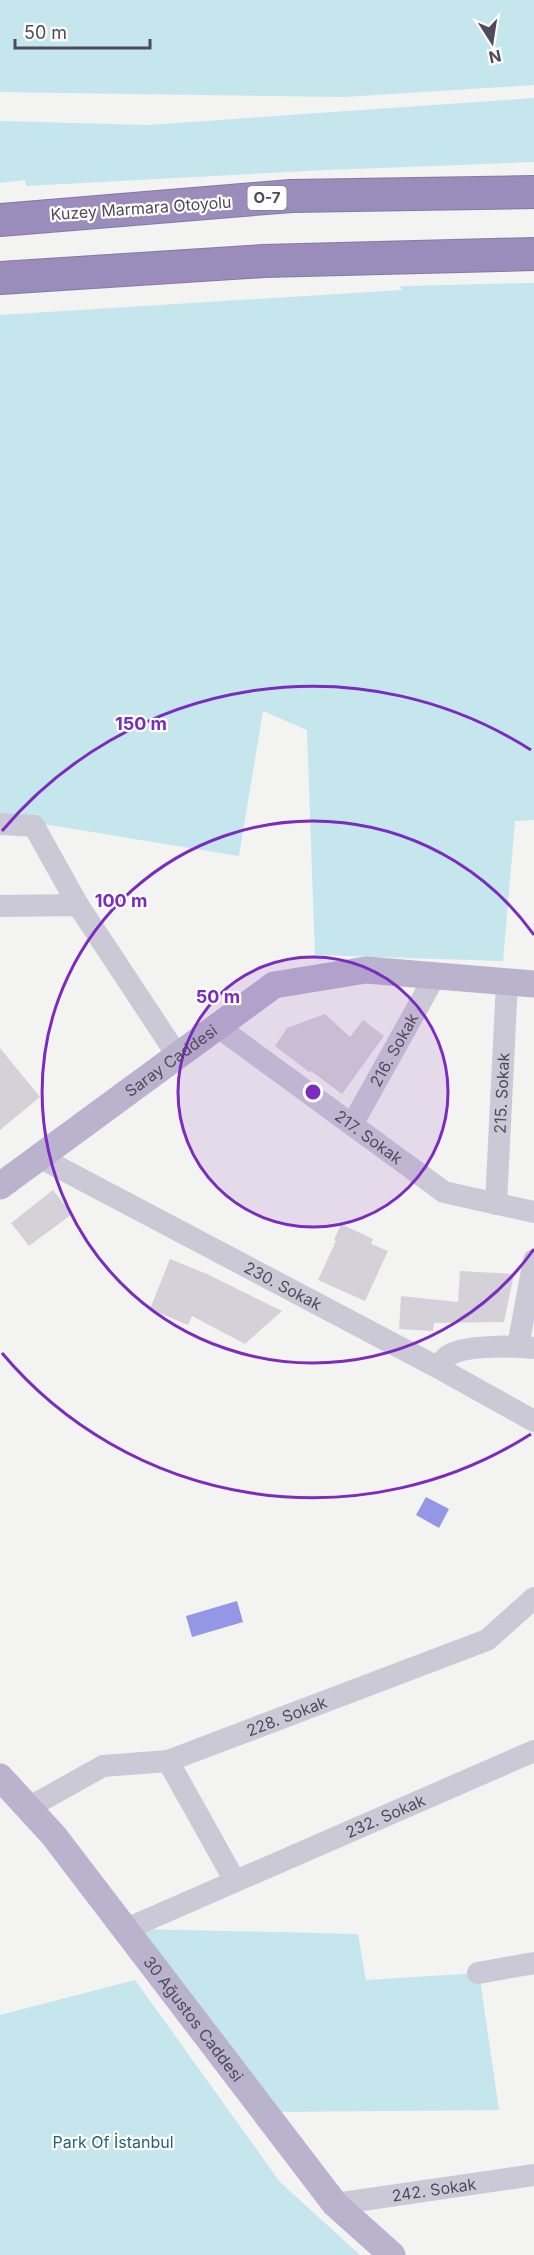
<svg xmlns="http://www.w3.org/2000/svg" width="534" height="2255" viewBox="0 0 534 2255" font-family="Inter,sans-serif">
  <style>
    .green { fill: #c4e6ec }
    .water { fill: #9496e6 }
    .building { fill: #d4d1d8 }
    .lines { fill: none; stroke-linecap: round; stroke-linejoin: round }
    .highway-casing { stroke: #8678a7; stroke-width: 34 }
    .minor { stroke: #ccc9d6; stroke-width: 22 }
    .major { stroke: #bab3cd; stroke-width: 27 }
    .highway { stroke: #9a8dbb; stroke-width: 32 }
    .ring { fill: none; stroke: #7b2cbf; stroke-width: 3 }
    .labels { text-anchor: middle; stroke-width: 4.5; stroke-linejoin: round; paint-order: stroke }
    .shield { fill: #fff; stroke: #84808e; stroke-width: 1.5 }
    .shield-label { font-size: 15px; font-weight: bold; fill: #4f4a5d }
    .street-label { font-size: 16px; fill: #4f4a5d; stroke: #fff }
    .park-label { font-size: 16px; fill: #1f627a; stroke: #fff }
    .centre { fill: #7b2cbf; stroke: #fff; stroke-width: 3 }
    .ring-label { font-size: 18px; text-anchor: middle; font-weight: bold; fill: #7b2cbf; stroke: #fff; stroke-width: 4.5; stroke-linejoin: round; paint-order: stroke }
  </style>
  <rect width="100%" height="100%" fill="#f3f3f1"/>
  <path class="green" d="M0 0H534V85L344 97 0 92Z
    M534 98V162L326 170 26 186 25 180 0 183V121L148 125Z
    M534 283V820L515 821 503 961 315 955 307 730 263 711 239 856 0 817V315L402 290 400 286Z
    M141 1929 358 1934 366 1980 479 1973 499 2110 274 2112Z
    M135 1980 280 2182 360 2255H0V2015Z"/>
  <path class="water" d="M426 1497 449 1509 439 1528 416 1515Z
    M237 1601 243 1622 192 1637 186 1616Z"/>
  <path class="building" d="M325 1014 350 1037 363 1020 384 1036 342 1094 311 1071 309 1072 275 1046 287 1028Z
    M0 1048 40 1097 0 1130Z
    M53 1190 72 1214 29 1246 11 1223Z
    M341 1224 373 1239 371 1244 388 1251 365 1301 318 1280 336 1241 334 1240Z
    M170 1259 207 1274 282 1311 245 1344 192 1316 188 1325 150 1309Z
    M460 1271 514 1274 504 1322 434 1323 433 1331 399 1329 401 1296 458 1302Z"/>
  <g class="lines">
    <g class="highway-casing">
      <path id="highway" d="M0 220 291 196 534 192
        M0 278 264 261 534 254"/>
    </g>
    <g class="minor">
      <path d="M0 824 34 826 78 905"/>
      <path d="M0 906 78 905 177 1055"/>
      <path id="s1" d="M217 1026 444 1192 534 1212"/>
      <path id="s2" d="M352 1125 435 976"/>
      <path id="s3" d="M39 1157 437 1367C441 1362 445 1357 451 1354 468 1345 515 1346 534 1348"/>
      <path id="s4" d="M496 1204 507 982"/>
      <path d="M518 1346 534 1260"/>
      <path d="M437 1367 534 1421"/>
      <path d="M168 1761 235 1881"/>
      <path id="s5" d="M28 1808 103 1766 168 1761 487 1640 534 1598"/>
      <path id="s6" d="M124 1930 534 1751"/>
      <path d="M478 1973 534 1963"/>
      <path id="s7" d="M335 2204 534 2175"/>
    </g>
    <g class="major">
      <path id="s8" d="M0 1186 274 985 366 970 534 984"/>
      <path id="s9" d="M0 1777 54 1836 335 2204 392 2255"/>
    </g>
    <use href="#highway" class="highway"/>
  </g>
  <circle cx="313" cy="1092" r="135" fill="#7b2cbf" fill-opacity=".12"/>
  <g class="ring">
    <circle cx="313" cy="1092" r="135"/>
    <path d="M534 1249A271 271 0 1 1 534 935"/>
    <path d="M531 1434A406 406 0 0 1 2 1353M2 831A406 406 0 0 1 531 750"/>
  </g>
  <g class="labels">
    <rect class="shield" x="247.5" y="186" width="39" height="24" rx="4.5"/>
    <g class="shield-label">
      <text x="267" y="203">O-7</text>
    </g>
    <g class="street-label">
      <text transform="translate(141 208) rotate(-4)" y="6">Kuzey Marmara Otoyolu</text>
      <text dy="6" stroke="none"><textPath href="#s2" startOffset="86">216. Sokak</textPath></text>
      <text dy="6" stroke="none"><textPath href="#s8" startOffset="212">Saray Caddesi</textPath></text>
      <text dy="6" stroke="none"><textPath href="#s4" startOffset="111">215. Sokak</textPath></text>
      <text dy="6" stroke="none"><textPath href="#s1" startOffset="188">217. Sokak</textPath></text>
      <text dy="6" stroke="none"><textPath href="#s3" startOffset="276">230. Sokak</textPath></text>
      <text dy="6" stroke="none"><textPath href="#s5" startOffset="278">228. Sokak</textPath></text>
      <text dy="6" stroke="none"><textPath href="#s6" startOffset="285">232. Sokak</textPath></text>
      <text dy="6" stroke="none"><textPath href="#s9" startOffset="310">30 Ağustos Caddesi</textPath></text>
      <text dy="6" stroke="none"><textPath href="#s7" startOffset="100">242. Sokak</textPath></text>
    </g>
    <g class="park-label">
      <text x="113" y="2148">Park Of İstanbul</text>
    </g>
  </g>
  <circle cx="313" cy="1092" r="9" class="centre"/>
  <g class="ring-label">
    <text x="141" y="730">150 m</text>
    <text x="121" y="907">100 m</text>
    <text x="218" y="1003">50 m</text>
  </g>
  <g transform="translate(492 42) rotate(168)" stroke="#ffffff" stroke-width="4.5" paint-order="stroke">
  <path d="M0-4.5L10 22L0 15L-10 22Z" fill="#4f4a5d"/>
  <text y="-9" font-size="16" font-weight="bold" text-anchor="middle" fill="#4f4a5d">N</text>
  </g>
  <path d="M15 39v9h135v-9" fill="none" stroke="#4f4a5d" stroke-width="3"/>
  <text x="24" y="39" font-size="18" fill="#4f4a5d" stroke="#ffffff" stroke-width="4.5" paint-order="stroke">50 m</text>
</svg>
